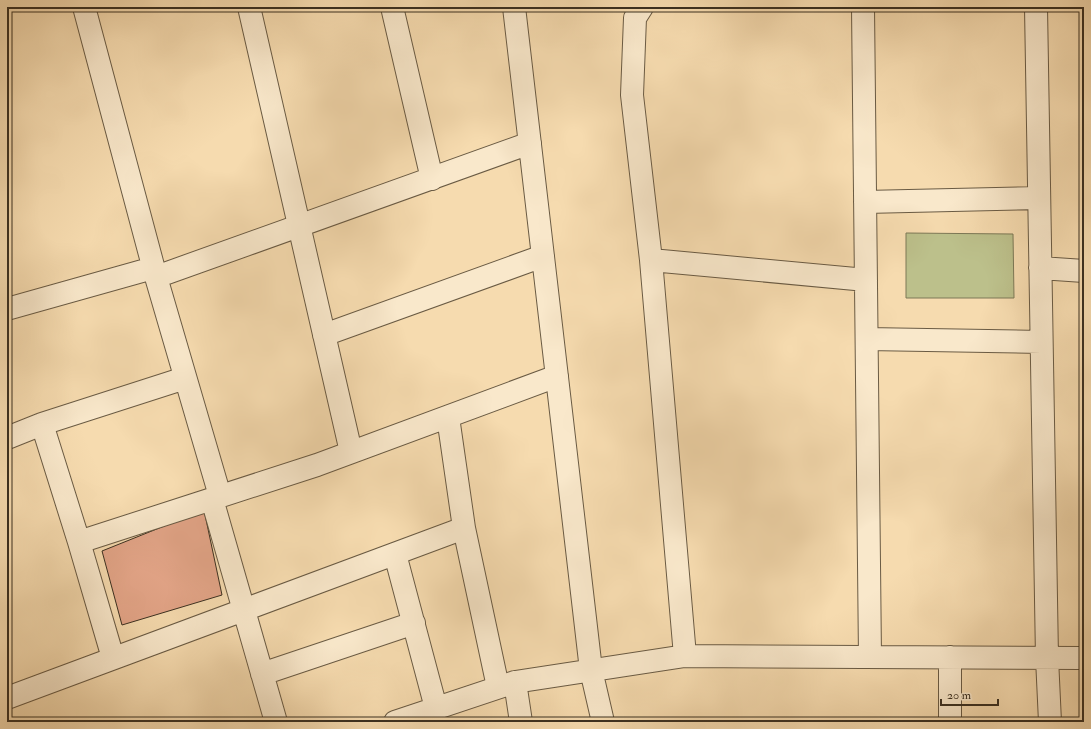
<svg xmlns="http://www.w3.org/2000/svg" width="1091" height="729" viewBox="0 0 1091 729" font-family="'IM FELL Double Pica',serif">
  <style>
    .green { fill: #bcc08b; stroke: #7c7856 }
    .building { fill: #e3a588; stroke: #3b3021 }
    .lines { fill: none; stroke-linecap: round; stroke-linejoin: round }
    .street-casing { stroke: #6a5b44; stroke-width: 24 }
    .street { stroke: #f9e8cb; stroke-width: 22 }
  </style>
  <rect width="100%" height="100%" fill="#f6dbaf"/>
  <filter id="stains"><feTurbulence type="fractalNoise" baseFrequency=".005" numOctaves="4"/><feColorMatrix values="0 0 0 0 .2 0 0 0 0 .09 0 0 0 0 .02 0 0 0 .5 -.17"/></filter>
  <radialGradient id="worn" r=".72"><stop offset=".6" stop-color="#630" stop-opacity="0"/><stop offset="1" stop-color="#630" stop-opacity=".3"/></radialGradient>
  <path class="green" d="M906 233 1013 234 1014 298H906Z"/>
  <path class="building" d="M204 510 222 595 122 625 102 551Z"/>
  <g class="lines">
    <g class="street-casing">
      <path id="street" d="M84 7 156 277 220 496
        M249 7 351 452
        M392 7 432 179
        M514 7 591 670 603 722
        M642 7 635 18 632 95 651 260 685 656
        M863 7 870 657
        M1036 7 1047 658 1050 722
        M865 202 1039 198
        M651 260 866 280
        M1040 268 1084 271
        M156 277 530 143
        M7 309 153 268
        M324 335 543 256
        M867 339 1041 342
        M448 417 464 528 498 687
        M42 424 79 542 113 658
        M7 438 42 424 185 378
        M212 499 276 722
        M79 542 317 465 557 376
        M395 554 436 708
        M262 674 414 623
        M515 682 521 722
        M7 698 464 528
        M395 722 515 682 685 656 1084 658
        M950 722V657"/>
    </g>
    <use href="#street" class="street"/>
  </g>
  <rect width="1091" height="729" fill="none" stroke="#f6dbaf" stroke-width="24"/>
  <rect x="8" y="8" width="1075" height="713" fill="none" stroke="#3b3021" stroke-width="2"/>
  <rect x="12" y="12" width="1067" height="705" fill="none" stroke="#3b3021"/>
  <path d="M941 699v6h57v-6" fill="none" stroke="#3b3021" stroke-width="2"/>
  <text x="947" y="699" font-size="12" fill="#3b3021" stroke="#f9e8cb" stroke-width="3" paint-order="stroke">20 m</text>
  <rect width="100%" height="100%" filter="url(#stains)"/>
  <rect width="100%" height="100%" fill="url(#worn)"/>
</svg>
